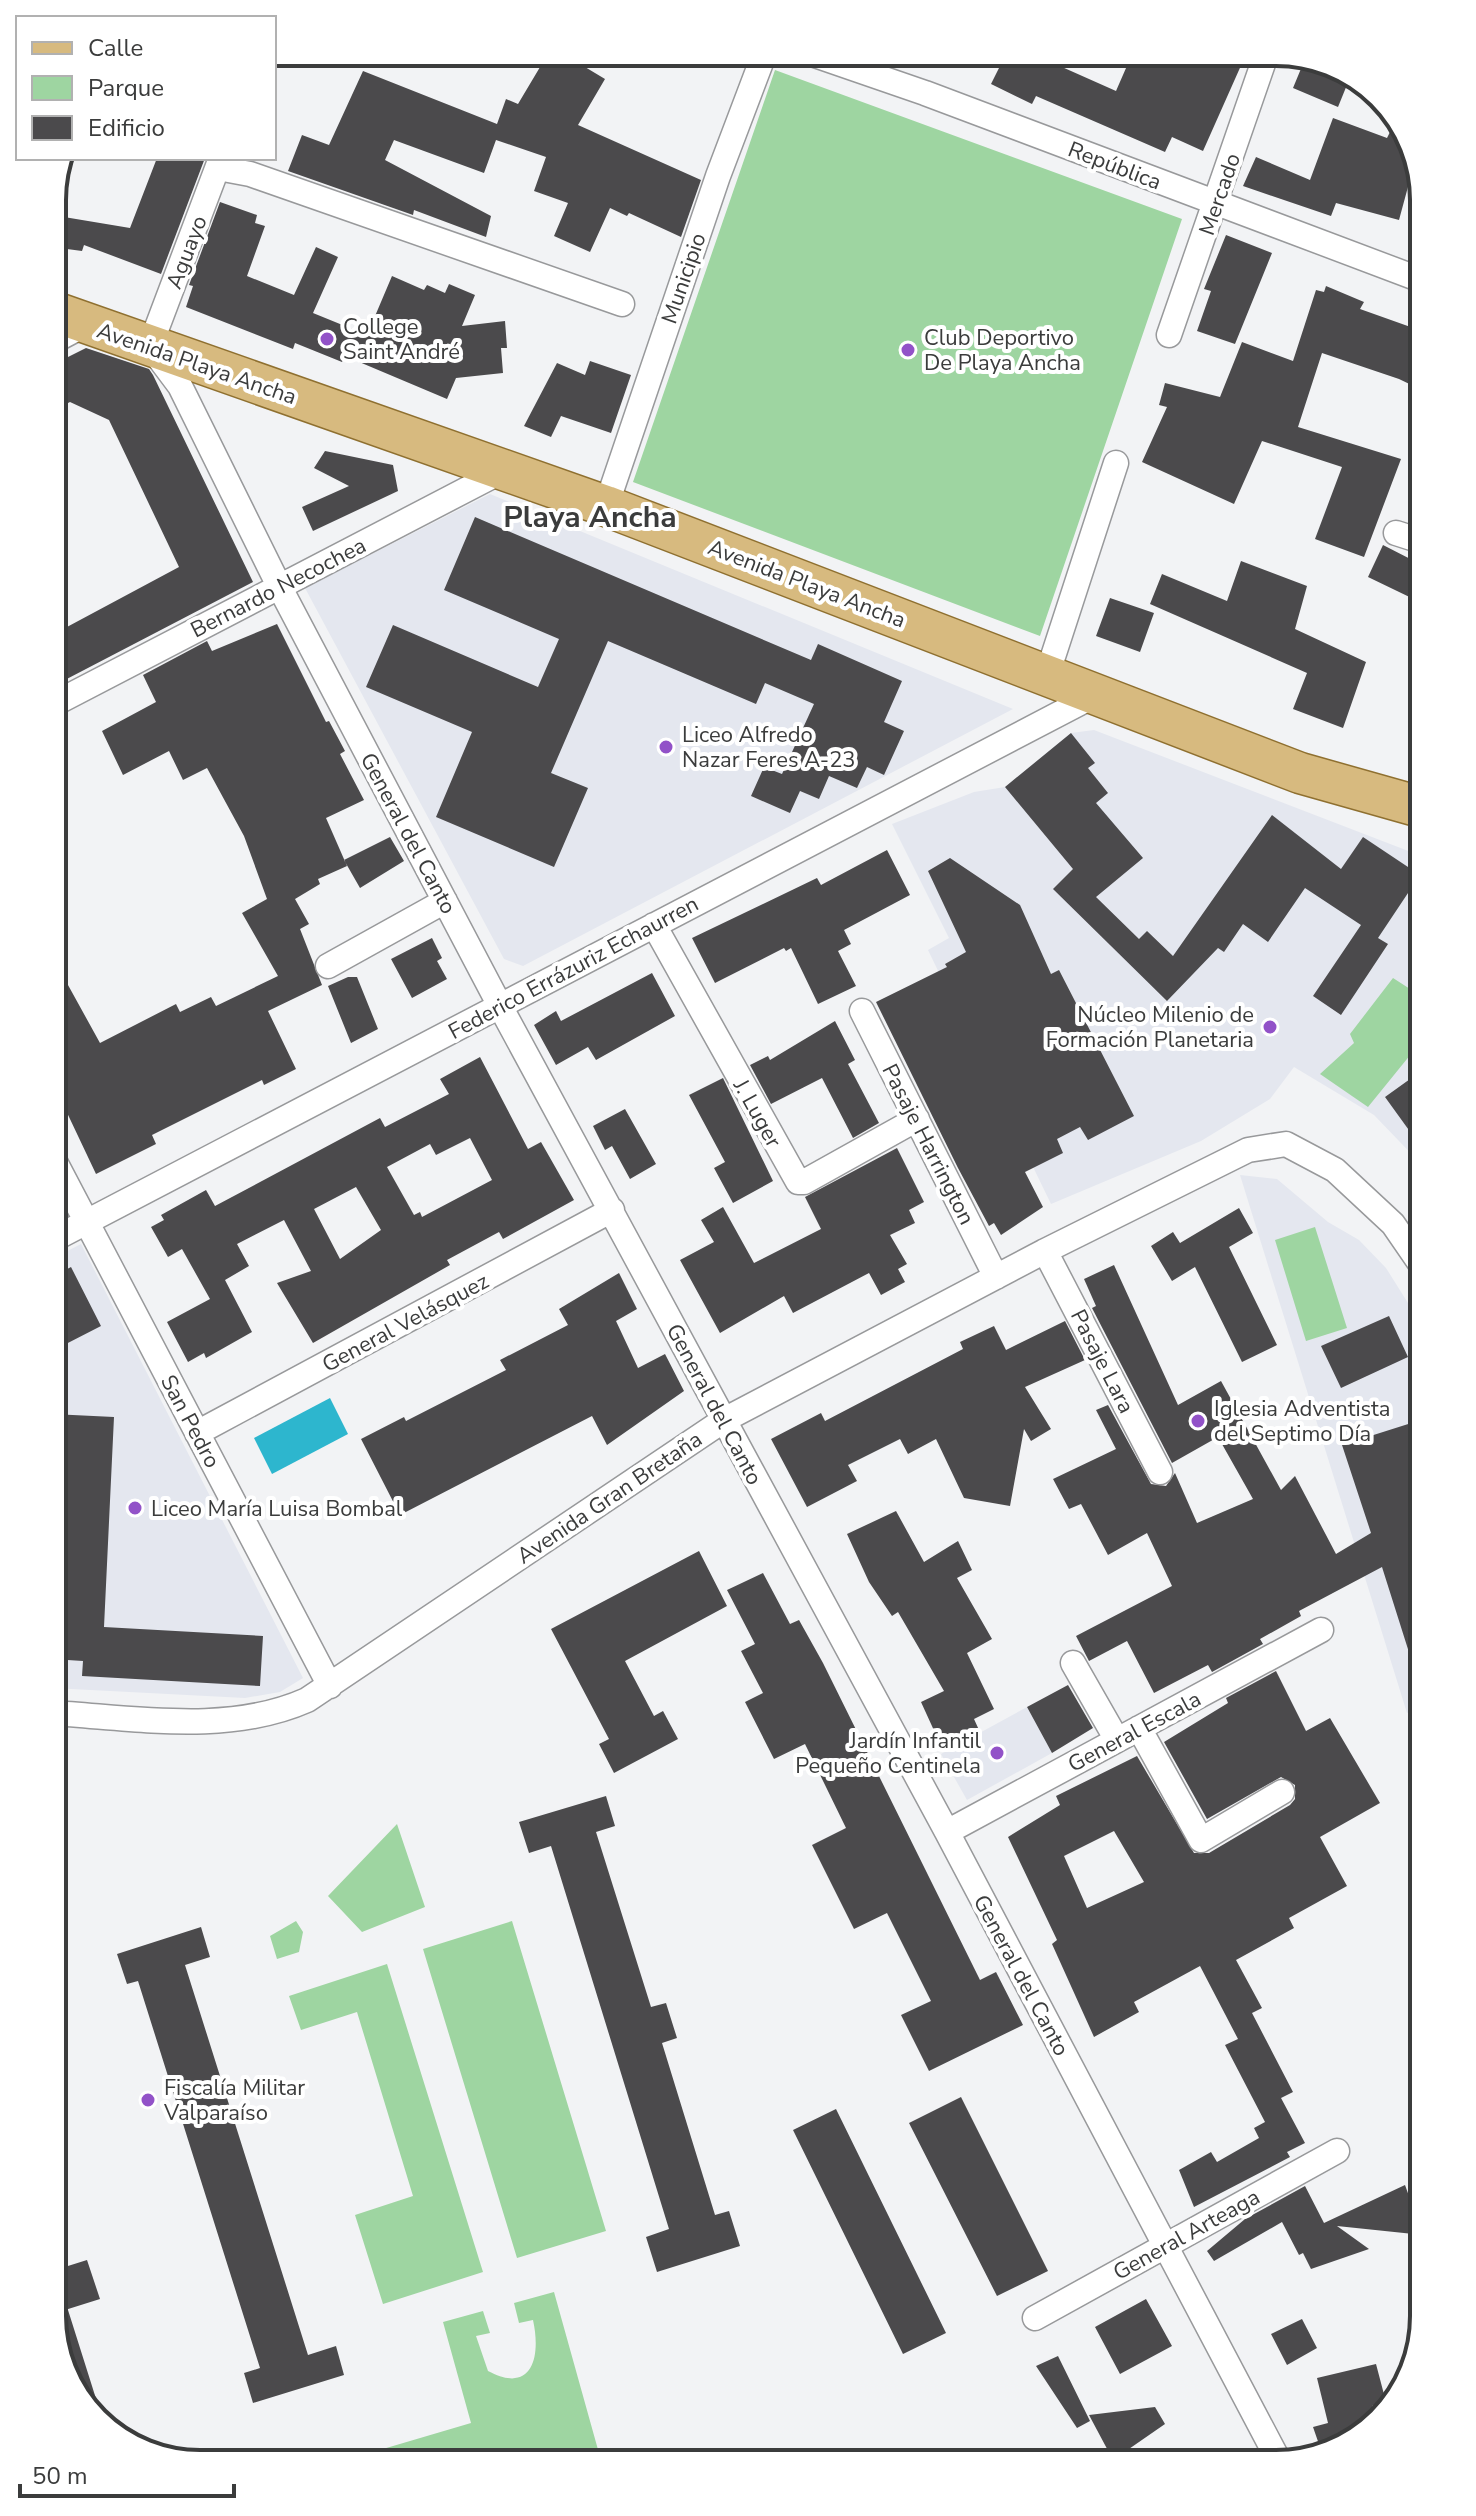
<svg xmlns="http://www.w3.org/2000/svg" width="1476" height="2516" viewBox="0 0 1476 2516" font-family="'Nunito Sans',sans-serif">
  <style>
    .built { fill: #e4e7ef }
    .green { fill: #9ed5a1 }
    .water { fill: #2db6ce }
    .building { fill: #4b4a4c; fill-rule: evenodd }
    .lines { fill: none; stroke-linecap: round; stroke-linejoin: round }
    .minor-casing { stroke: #98999b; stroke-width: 27 }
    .primary-casing { stroke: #8f7030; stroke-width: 43 }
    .minor { stroke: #fff; stroke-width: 24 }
    .primary { stroke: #d7ba7f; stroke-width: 40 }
    .poi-dot { fill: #9252c8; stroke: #fff; stroke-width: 3 }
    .labels { text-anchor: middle; stroke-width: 8; stroke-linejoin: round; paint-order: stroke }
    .street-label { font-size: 22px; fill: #3b3c3c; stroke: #fff }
    .poi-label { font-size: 22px; fill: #3b3c3c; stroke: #fff; text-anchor: start }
    .district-label { font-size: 30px; font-weight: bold; fill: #3b3c3c; stroke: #fff }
    .rim { fill: none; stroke: #3b3c3c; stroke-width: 4 }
  </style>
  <rect width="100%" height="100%" fill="#f2f3f5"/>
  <path class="built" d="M490 494 1013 709 523 966 504 959 305 588Z
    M1094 730 1424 857V1167L1374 1115 1294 1067 1270 1099 1201 1141 1051 1204 928 950 949 938 892 824 974 792 1005 787 1071 733Z
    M1240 1175 1277 1179 1328 1222 1359 1240 1386 1268 1408 1303 1424 1339V1708L1407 1713Z
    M81 1244 303 1678 280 1692 245 1698 52 1688V1259Z
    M1027 1707 1052 1753 967 1800 941 1754Z"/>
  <path class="green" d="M775 70 1182 219 1040 636 633 482Z
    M1393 978 1424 998V1038L1368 1107 1320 1074 1354 1043 1350 1034Z
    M1315 1227 1347 1328 1306 1341 1275 1240Z
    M397 1824 425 1907 362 1932 328 1896Z
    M296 1921 303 1932 299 1952 277 1959 270 1936Z
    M512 1921 606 2231 517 2258 423 1949Z
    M387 1964 483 2272 383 2304 355 2215 413 2196 357 2012 301 2030 289 1996Z
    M554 2292 602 2464H351L349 2459 471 2423 443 2322 483 2311 490 2333 476 2336 488 2371C533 2395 541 2356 533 2320L519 2323 514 2303Z"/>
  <path class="water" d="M330 1398 348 1434 272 1474 254 1438Z"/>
  <path class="building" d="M549 52H560L605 79 578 125 701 180 681 237 629 213 627 216 610 208 590 252 554 236 568 203 534 191 546 157 496 140 484 173 394 140 385 160 491 216 486 237 414 210 413 215 288 171 302 135 329 145 363 71 497 124 506 99 518 104Z
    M1007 52H1058L1053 63 1116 91 1133 52H1247L1203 151 1172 137 1165 152 1036 96 1032 104 991 84Z
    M1305 59 1351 75 1338 107 1293 88Z
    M1333 118 1387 138 1396 120 1409 135 1415 161 1399 220 1336 203 1331 216 1243 186 1256 157 1310 180Z
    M157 158H205L161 274 84 245 82 251 52 247V215L130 228Z
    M220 202 257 215 255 223 265 226 247 276 294 295 316 247 338 257 313 313 367 335 392 276 424 290 427 285 445 293 449 284 475 295 462 326 505 321 507 348H501L503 373 456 378 447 399 345 356 342 362 295 343 293 349 186 307 193 286 189 285Z
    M1226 235 1272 253 1235 344 1197 331 1211 291 1204 289Z
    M1326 286 1364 302 1360 309 1419 330 1424 320V391L1399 379 1322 353 1298 427 1401 459 1364 557 1315 539 1342 467 1262 441 1234 504 1142 462 1167 407 1159 405 1165 383 1220 397 1242 342 1293 361 1316 290 1324 292Z
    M86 348 149 369 153 375 253 582 61 682 52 666V635L179 567 109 420 70 402 52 411V365Z
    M590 361 631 375 611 433 561 416 551 437 524 426 557 363 585 375Z
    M325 451 393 465 398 491 313 531 302 507 349 486 314 468Z
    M475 517 811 660 818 644 902 681 884 722 904 731 884 775 867 767 857 788 829 776 819 799 800 791 790 813 751 796 764 767 782 774 814 704 765 683 756 704 608 641 551 773 588 788 554 867 436 817 472 732 366 687 393 625 538 687 559 639 444 590Z
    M1383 545 1424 566V604L1368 577Z
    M1241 561 1307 586 1295 629 1366 662 1343 728 1293 709 1307 673 1150 604 1162 574 1227 601Z
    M1110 598 1154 613 1140 652 1096 636Z
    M277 624 326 722 329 721 345 751 340 754 364 800 326 818 347 866 318 879 320 884 295 899 309 924 300 929 322 985 268 1011 296 1069 264 1085 262 1080 152 1135 156 1144 96 1174 52 1081V956L100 1043 176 1004 180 1012 211 997 216 1006 278 976 242 913 267 899 244 836 207 768 183 780 169 751 123 775 102 731 156 702 143 675 207 641 212 651Z
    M1071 733 1095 763 1088 768 1108 793 1096 803 1143 858 1096 897 1139 939 1147 931 1173 956 1272 815 1341 869 1363 837 1420 875 1378 938 1388 944 1341 1015 1313 996 1361 925 1305 888 1268 942 1243 924 1224 952 1218 948 1167 1001 1053 889 1073 869 1005 787Z
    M390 837 404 861 360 888 344 860Z
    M887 850 910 895 844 930 851 944 838 951 856 986 818 1004 791 948 786 951 784 948 715 983 692 938 817 878 821 885Z
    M950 858 1020 905 1051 974 1059 970 1134 1116 1088 1140 1080 1127 1057 1139 1063 1153 1025 1172 1043 1207 1001 1235 994 1223 989 1226 958 1168 876 1002 947 967 945 964 966 952 928 871Z
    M432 938 442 958 437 961 447 979 412 998 391 959Z
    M652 973 675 1016 596 1060 588 1047 556 1065 534 1025 556 1011 561 1021Z
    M348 977H357L378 1029 351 1043 328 986Z
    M835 1021 855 1060 848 1064 879 1123 853 1138 822 1078 771 1104 750 1065 768 1056 770 1060Z
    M480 1057 528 1149 541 1142 574 1200 503 1239 499 1232 447 1260 450 1265 313 1343 277 1283 311 1271 284 1220 237 1244 249 1266 225 1280 252 1332 206 1358 204 1353 188 1362 167 1322 210 1299 182 1249 168 1257 151 1227 164 1220 161 1215 206 1190 215 1206 380 1118 385 1127 449 1094 440 1079ZM470 1138 492 1180 422 1217 420 1212 414 1215 387 1167 430 1144 436 1155ZM356 1187 381 1230 340 1259 314 1209Z
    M1424 1069V1151L1385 1097Z
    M723 1078 773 1181 733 1203 714 1168 725 1162 689 1095Z
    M625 1109 656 1164 630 1179 612 1146 605 1150 593 1126Z
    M897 1148 924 1202 909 1210 915 1223 890 1235 907 1264 898 1269 905 1282 881 1295 869 1273 793 1313 784 1296 720 1333 680 1260 714 1242 701 1220 723 1207 754 1263 821 1229 805 1197Z
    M1239 1208 1253 1233 1229 1247 1277 1345 1242 1362 1195 1267 1172 1281 1151 1246 1173 1232 1180 1243Z
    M1114 1265 1178 1405 1221 1381 1281 1490 1295 1476 1336 1554 1371 1533 1342 1445 1424 1419V1683L1419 1684 1382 1567 1299 1611 1301 1616 1260 1639 1263 1644 1212 1672 1208 1665 1154 1693 1127 1641 1089 1661 1076 1636 1172 1586 1147 1533 1108 1555 1081 1504 1069 1509 1053 1479 1116 1449 1096 1410 1108 1405 1151 1484 1166 1486 1175 1473 1197 1523 1253 1499 1218 1437 1172 1463 1092 1308 1096 1306 1084 1279Z
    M71 1267 101 1326 62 1346 52 1327V1277Z
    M619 1273 637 1309 616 1321 638 1368 665 1354 684 1391 607 1445 592 1416 400 1515 361 1439 404 1417 406 1421 506 1370 500 1360 568 1325 559 1309Z
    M1389 1316 1408 1357 1341 1388 1321 1346Z
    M1065 1321 1085 1360 1025 1387 1051 1429 1031 1441 1024 1429 1010 1506 964 1498 936 1439 908 1454 900 1439 848 1465 857 1481 807 1507 771 1439 821 1413 825 1421 963 1349 960 1342 994 1326 1006 1350Z
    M52 1414 114 1417 104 1627 263 1636 260 1686 82 1676 83 1661 52 1659Z
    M896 1511 924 1562 958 1541 972 1570 957 1578 992 1639 967 1653 994 1709 974 1719 979 1730 942 1748 921 1702 944 1691 898 1612 892 1616 869 1582 847 1534Z
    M699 1551 727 1606 625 1661 654 1716 663 1711 678 1739 614 1773 599 1744 609 1739 551 1629Z
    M763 1573 790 1624 799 1620 823 1663 980 1980 996 1972 1023 2025 929 2071 901 2015 931 2001 887 1913 854 1929 812 1845 846 1828 805 1744 774 1759 745 1702 763 1693 741 1651 755 1644 727 1590Z
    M1276 1671 1306 1731 1330 1718 1380 1803 1320 1837 1347 1886 1289 1918 1294 1928 1236 1960 1262 2008 1252 2013 1293 2092 1281 2098 1305 2143 1287 2152 1290 2157 1194 2207 1179 2170 1211 2152 1217 2162 1259 2138 1254 2128 1265 2122 1225 2045 1238 2039 1200 1966 1134 2002 1139 2012 1094 2037 1052 1944 1057 1940 1008 1837 1060 1805 1056 1796 1137 1756 1194 1853H1209L1290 1805 1295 1799V1785L1281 1777 1207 1819 1164 1742 1228 1703 1226 1698ZM1114 1831 1144 1882 1087 1908 1064 1856Z
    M1068 1685 1093 1728 1052 1753 1027 1707Z
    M606 1796 615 1826 596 1832 651 2007 666 2003 677 2038 662 2043 715 2215 729 2211 740 2246 657 2272 646 2237 669 2229 551 1846 529 1853 519 1822Z
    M201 1927 210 1957 185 1965 308 2355 336 2346 344 2375 253 2403 244 2373 260 2368 138 1981 127 1984 117 1954Z
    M961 2097 1048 2271 997 2296 909 2123Z
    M836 2109 946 2333 903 2354 793 2130Z
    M1405 2185 1423 2235 1337 2226 1369 2249 1311 2269 1303 2253 1299 2255 1282 2222 1214 2261 1207 2251 1245 2219 1305 2186 1324 2223Z
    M87 2260 100 2299 65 2310H68L104 2424 67 2381 52 2316V2271Z
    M1146 2299 1172 2346 1120 2374 1095 2327Z
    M1302 2319 1317 2348 1287 2365 1271 2334Z
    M1058 2356 1090 2421 1077 2428 1036 2366Z
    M1376 2364 1386 2402 1372 2406 1376 2418 1341 2449 1322 2453 1313 2427 1328 2423 1317 2378Z
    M1155 2407 1165 2424 1113 2460 1089 2415Z"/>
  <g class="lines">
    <g class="minor-casing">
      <path id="minor" d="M806 52 925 93 1424 281
        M221 158 150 346 180 386 279 586 500 1006 947 1832 1280 2463
        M218 168 250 174 622 304
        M1169 335 1267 52
        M52 342 86 324
        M606 506 718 176 765 52
        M1396 533 1424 542
        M1047 675 1116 463
        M52 705 504 470
        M654 925 798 1182H804L917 1119
        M328 966 445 901
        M862 1011 996 1277
        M52 1156 330 1686
        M52 1240 1095 695
        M1045 1251 1160 1472
        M197 1433 612 1210
        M1073 1663 1117 1740
        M52 1713C136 1718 228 1735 307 1700L724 1420 1045 1251 1248 1150 1286 1144 1335 1170 1393 1224 1424 1269
        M1139 1728 1201 1840 1282 1792
        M947 1832 1321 1630
        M1035 2318 1337 2151"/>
    </g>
    <g class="primary-casing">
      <path id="primary" d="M52 311 606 506 1300 773 1424 808"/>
    </g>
    <use href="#minor" class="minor"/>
    <use href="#primary" class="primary"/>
  </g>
  <g class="poi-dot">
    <circle cx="327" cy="339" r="8"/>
    <circle cx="908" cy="350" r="8"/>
    <circle cx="666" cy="747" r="8"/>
    <circle cx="1270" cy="1027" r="8"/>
    <circle cx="1198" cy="1421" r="8"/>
    <circle cx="135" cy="1508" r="8"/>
    <circle cx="997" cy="1753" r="8"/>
    <circle cx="148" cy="2100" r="8"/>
  </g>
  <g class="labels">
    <g class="street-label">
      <text transform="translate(1115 165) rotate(21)" y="8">República</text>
      <text transform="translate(1219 194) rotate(-71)" y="8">Mercado</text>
      <text transform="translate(186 252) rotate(-69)" y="8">Aguayo</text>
      <text transform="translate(683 278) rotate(-71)" y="8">Municipio</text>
      <text transform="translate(197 363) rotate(19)" y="8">Avenida Playa Ancha</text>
      <text transform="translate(807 583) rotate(21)" y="8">Avenida Playa Ancha</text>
      <text transform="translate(278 587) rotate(-27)" y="8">Bernardo Necochea</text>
      <text transform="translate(409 833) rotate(62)" y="8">General del Canto</text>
      <text transform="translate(573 967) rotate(-28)" y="8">Federico Errázuriz Echaurren</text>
      <text transform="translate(758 1113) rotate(61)" y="8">J. Luger</text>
      <text transform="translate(929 1144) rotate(63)" y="8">Pasaje Harrington</text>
      <text transform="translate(405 1322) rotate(-28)" y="8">General Velásquez</text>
      <text transform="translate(1103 1361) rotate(63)" y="8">Pasaje Lara</text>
      <text transform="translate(715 1404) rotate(62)" y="8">General del Canto</text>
      <text transform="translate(191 1421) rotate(62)" y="8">San Pedro</text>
      <text transform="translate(609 1497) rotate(-34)" y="8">Avenida Gran Bretaña</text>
      <text transform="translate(1134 1731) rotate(-28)" y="8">General Escala</text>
      <text transform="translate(1022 1975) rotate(62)" y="8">General del Canto</text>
      <text transform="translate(1186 2234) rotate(-29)" y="8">General Arteaga</text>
    </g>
    <g class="poi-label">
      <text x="343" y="334">College<tspan x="343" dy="25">Saint André</tspan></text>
      <text x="924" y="345">Club Deportivo<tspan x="924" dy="25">De Playa Ancha</tspan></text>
      <text x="682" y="742">Liceo Alfredo<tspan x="682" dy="25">Nazar Feres A-23</tspan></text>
      <text x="1254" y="1022" text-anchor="end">Núcleo Milenio de<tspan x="1254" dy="25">Formación Planetaria</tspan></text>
      <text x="1214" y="1416">Iglesia Adventista<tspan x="1214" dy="25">del Septimo Día</tspan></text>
      <text x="151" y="1516">Liceo María Luisa Bombal</text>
      <text x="981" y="1748" text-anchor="end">Jardín Infantil<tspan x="981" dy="25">Pequeño Centinela</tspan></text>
      <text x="164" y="2095">Fiscalía Militar<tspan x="164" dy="25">Valparaíso</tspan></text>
    </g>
    <g class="district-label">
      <text x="590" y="527">Playa Ancha</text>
    </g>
  </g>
  <path d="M0 0H1476V2516H0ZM200 66H1276A134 134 0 0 1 1410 200V2316A134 134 0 0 1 1276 2450H200A134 134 0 0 1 66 2316V200A134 134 0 0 1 200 66Z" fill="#fff" fill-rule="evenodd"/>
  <path class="rim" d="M200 66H1276A134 134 0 0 1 1410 200V2316A134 134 0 0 1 1276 2450H200A134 134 0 0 1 66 2316V200A134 134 0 0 1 200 66Z"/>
  <rect x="16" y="16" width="260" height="144" fill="#ffffff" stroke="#b1b1b1" stroke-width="2"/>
  <rect x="32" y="42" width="40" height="12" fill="#d7ba7f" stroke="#b1b1b1" stroke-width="2"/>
  <text x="88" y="56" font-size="24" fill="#3b3c3c">Calle</text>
  <rect x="32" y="76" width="40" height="24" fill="#9ed5a1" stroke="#b1b1b1" stroke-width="2"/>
  <text x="88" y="96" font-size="24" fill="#3b3c3c">Parque</text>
  <rect x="32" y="116" width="40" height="24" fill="#4b4a4c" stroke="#b1b1b1" stroke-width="2"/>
  <text x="88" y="136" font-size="24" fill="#3b3c3c">Edificio</text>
  <path d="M20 2484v12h214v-12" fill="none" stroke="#3b3c3c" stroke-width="4"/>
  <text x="32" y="2484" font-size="24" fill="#3b3c3c" stroke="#ffffff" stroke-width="6" paint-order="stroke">50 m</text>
</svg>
